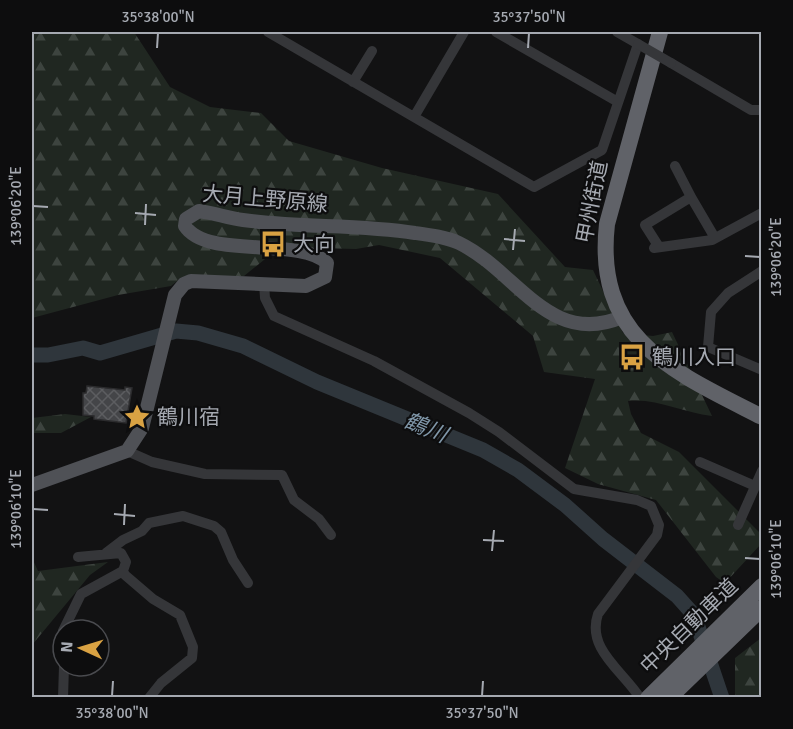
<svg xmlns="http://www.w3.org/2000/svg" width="793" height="729" viewBox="0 0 793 729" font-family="Signika,'Noto Sans JP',sans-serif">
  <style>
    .forest { fill: url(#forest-firs) }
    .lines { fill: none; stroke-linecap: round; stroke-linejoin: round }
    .river { stroke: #2f363c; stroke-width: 15 }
    .building { fill: url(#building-cross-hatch); stroke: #2c2c2e; stroke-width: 1.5 }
    .minor { stroke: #353639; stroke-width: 10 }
    .major { stroke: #4f5156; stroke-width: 14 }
    .highway { stroke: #606268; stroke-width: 16 }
    .minor-bridge { stroke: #353639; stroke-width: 10 }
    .ticks { fill: none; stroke: #a5a9b1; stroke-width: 2 }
    .labels { text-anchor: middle; stroke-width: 4.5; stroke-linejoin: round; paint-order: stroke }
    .street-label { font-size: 21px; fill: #a5a9b1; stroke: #0d0d0e }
    .poi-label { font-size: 21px; fill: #a5a9b1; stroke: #0d0d0e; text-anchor: start }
    .water-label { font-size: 22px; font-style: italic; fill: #8097a9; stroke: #0d0d0e }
    .neatline { fill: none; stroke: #a5a9b1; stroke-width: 2 }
    .ticks-label { font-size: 15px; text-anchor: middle; fill: #a5a9b1 }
  </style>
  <defs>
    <pattern id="forest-firs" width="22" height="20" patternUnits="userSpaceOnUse" patternTransform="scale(1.5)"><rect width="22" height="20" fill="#202721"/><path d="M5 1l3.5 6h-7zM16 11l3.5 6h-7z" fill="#3d443f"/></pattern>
    <pattern id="building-cross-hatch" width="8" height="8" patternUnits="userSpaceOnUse" patternTransform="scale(1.5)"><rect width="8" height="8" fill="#444548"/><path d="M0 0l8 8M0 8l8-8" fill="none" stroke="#5c5d60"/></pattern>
  </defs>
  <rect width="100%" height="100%" fill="#121213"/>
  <path class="forest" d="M32 32H134L170 87 210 107 261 113 289 141 382 168 498 194 565 267 593 270 623 333 653 336 672 332 712 416C683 413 657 398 628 401L631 414 641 433 679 452 761 534V544L725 583 716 577 656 500 598 484 565 468 595 379 544 372 533 336 440 258 379 245 356 249 280 247 244 276H190L181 278 171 286 118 295 32 318Z
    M65 414 91 417 61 433H32V418Z
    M32 558 38 571 108 562 90 575 32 645Z
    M761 638V697H735V658Z"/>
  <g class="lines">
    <path class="river" d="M32 355H48L83 348 100 353 176 331 198 333 243 346 317 382 483 450 518 470 565 505 603 539 677 596 694 615 722 698"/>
  </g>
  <path class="building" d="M87 386 125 390V387L132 388 126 423 94 419V416L83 415V393H86Z"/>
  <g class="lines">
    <path class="minor" d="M268 32 534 187 602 150 638 44 617 32
      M496 32 618 102
      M671 63 751 110H762
      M353 82 372 51
      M414 117 464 32
      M675 166 691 197
      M659 247 645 225 691 197 715 238
      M654 248 712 240 762 213
      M762 271 728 293 711 312 708 347 762 370
      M264 284 265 298 274 316 374 361 469 413 499 432 574 489 637 500 651 506 659 525 657 535 598 614C586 649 623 671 640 698
      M127 451 152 462 205 474 282 475 294 500 319 519 331 535
      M700 462 755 486
      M738 525 762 471
      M106 553 123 540 142 531 149 523 183 516 214 526 221 532 233 560 248 583
      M78 557 121 553 126 562 123 571 125 575 153 599 180 615 193 647 192 658 161 683 149 698
      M63 631 81 594 123 571
      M63 698 64 666"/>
    <path class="major" d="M32 485 127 451 142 428 175 295 184 284 191 281 306 286 325 277 327 263C300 236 207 260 185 226L186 219 199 211C214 213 228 218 243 220 300 228 358 224 415 233 430 235 446 237 459 243 517 271 549 348 622 317"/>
    <path class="highway" d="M660 32 607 224C594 340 674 372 762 417
      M648 698 762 586
      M669 698 762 608"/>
    <path class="minor-bridge" d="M638 44 671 63"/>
  </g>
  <path class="ticks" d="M157 48 158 33M528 48 529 33M33 206 48 207M135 213 156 215M145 225 146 204M504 239 525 241M513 250 515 229M745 256 760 257M33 509 48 510M114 514 135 516M124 525 125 504M483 540 504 541M492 551 494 530M745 558 760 559M112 696 113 681M482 696 483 681"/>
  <defs>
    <g id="bus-bare" transform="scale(2.07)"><path d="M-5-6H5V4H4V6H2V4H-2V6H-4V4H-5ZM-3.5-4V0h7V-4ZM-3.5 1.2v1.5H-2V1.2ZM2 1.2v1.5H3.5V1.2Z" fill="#d9a243" stroke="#0d0d0e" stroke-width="2.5" paint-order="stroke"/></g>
    <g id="sight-bare" transform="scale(2.07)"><path d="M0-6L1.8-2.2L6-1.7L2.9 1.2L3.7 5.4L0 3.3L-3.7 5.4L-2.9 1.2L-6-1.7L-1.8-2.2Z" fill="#d9a243" stroke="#0d0d0e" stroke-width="2.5" paint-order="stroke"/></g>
  </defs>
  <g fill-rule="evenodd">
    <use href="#bus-bare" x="273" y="244"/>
    <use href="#bus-bare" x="632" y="357"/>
    <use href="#sight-bare" x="137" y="417"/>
  </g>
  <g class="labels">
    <g class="street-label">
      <text transform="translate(265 199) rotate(5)" y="7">大月上野原線</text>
      <text transform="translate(592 202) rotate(-79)" y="7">甲州街道</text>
      <text transform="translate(689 626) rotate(-44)" y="7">中央自動車道</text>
    </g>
    <g class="poi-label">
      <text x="293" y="251">大向</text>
      <text x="652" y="364">鶴川入口</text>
      <text x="157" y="424">鶴川宿</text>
    </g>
    <g class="water-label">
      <text transform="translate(426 427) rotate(22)" y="8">鶴川</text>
    </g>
  </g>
  <rect width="793" height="729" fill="none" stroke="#0d0d0e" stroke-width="66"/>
  <g transform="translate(81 648) rotate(274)"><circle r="28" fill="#0d0d0e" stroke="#4a4b4f" stroke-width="1.5"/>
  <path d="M0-4.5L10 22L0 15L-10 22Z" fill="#d9a243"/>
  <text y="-9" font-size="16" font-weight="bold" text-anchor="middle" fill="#a5a9b1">N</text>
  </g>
  <rect x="33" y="33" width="727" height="663" class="neatline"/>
  <g class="ticks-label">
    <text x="158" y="22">35°38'00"N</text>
    <text x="529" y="22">35°37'50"N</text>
    <text transform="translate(16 206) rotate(-90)" y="5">139°06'20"E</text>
    <text transform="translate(776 257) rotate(-90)" y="5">139°06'20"E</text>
    <text transform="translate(16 509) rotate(-90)" y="5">139°06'10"E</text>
    <text transform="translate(776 559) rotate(-90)" y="5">139°06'10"E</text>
    <text x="112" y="718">35°38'00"N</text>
    <text x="482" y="718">35°37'50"N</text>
  </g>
</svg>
